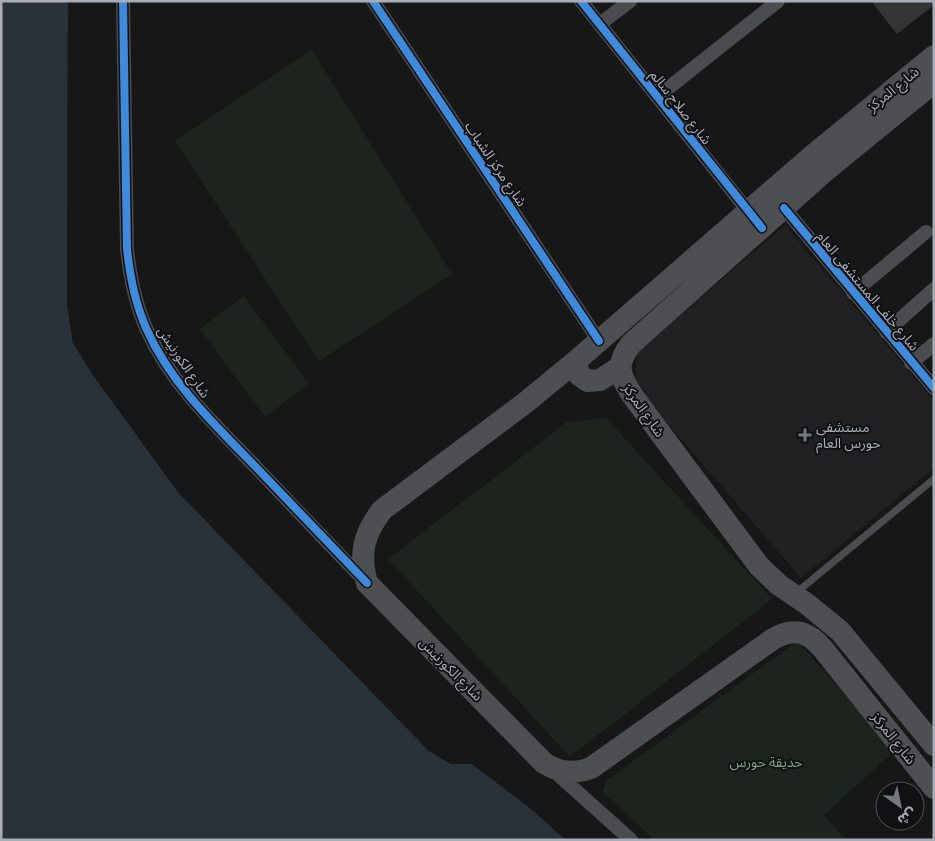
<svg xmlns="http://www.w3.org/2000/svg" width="935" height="841" viewBox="0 0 935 841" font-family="Signika,'Noto Sans Arabic',sans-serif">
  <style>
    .built { fill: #212123 }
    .green { fill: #1d241e }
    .water { fill: #2a3239 }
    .pier { fill: #171717 }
    .building { fill: #353536 }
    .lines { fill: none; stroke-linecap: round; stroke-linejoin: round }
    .lane { stroke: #4b4c50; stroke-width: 7 }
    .street { stroke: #4b4c50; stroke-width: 14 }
    .primary { stroke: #4d4f52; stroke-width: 22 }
    .cycleway-casing { stroke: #111113; stroke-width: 11 }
    .cycleway { stroke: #408adc; stroke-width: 8 }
    .poi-dot { fill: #757880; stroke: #111113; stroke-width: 2 }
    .labels { text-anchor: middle; stroke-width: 4; stroke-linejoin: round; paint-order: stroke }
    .street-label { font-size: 14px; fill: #a8adb8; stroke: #111113 }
    .poi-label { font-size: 14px; fill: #a8adb8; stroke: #111113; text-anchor: start }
    .park-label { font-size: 14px; fill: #7fa381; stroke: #111113 }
  </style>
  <rect width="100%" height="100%" fill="#171717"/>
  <path class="built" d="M785 225 934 401V468L801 578 635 386 637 352Z"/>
  <path class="green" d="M312 50 452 274 319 361 175 141Z
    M244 296 309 384 265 417 200 329Z
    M606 418 772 599 570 757 388 559 567 422Z
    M797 641 895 750 824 815 846 840H654L603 792 606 781Z"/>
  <path class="water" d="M1 1H68L67 304 73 343 93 375 178 492 429 751 451 764H472L530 808 566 840H1Z"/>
  <path class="pier" d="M68 1H71L69 304 76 342 95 374 180 490 431 749 452 762H473L531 806 568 840H566L530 808 472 764H451L429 751 178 492 93 375 73 343 67 304Z"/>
  <path class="building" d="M871 1H934V5L897 34Z"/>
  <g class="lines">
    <path class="lane" d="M797 592 934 479"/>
    <path class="street" d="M123 1 127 249C130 277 135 304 147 330 170 382 213 423 252 463 290 503 327 542 365 581
      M373 1 599 341
      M581 1 752 216
      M600 24 630 1
      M657 97 778 1
      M784 208 934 388
      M853 293 926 232
      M886 332 934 289
      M911 363 934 344
      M554 771 631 840"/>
    <path class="primary" d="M934 56 812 156 576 361 525 403 382 510C363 535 359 554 367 583L544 763C560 773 574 774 591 768L773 639C794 627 808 631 823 649L934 788
      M934 82 825 171 631 344C615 365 619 374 632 395L759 566 779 585 807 604 840 631 934 745
      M576 361 579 375 588 381 600 380 620 367"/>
    <g class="cycleway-casing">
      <path id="cycleway" d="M123 1 127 249C130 277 135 304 147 330 170 382 213 423 252 463 290 503 329 543 367 583
        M373 1 599 341
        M581 1 762 228
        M784 208 934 388"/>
    </g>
    <use href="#cycleway" class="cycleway"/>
  </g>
  <path class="poi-dot" d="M802.5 427.5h5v5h5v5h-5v5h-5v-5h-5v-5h5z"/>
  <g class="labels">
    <g class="street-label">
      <text transform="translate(893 89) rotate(-39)" y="5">شارع المركز</text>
      <text transform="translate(681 107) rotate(52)" y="5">شارع صلاح سالم</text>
      <text transform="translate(496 164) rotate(56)" y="5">شارع مركز الشباب</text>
      <text transform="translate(868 291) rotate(50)" y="5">شارع خلف المستشفى العام</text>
      <text transform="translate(184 362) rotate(56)" y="5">شارع الكورنيش</text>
      <text transform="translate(644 410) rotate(55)" y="5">شارع المركز</text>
      <text transform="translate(451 669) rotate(45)" y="5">شارع الكورنيش</text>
      <text transform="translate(894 738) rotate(52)" y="5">شارع المركز</text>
    </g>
    <g class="poi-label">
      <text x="816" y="432">مستشفى<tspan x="816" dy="16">حورس العام</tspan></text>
    </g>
    <g class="park-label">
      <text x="766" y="767">حديقة حورس</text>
    </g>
  </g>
  <rect width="935" height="841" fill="none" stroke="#a8adb8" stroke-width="5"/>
  <g transform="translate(900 806) rotate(147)"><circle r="24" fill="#111113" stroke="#4d4f55"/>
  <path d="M0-4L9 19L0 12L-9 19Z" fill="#757880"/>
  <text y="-8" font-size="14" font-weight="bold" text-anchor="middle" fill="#a8adb8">ش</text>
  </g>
</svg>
